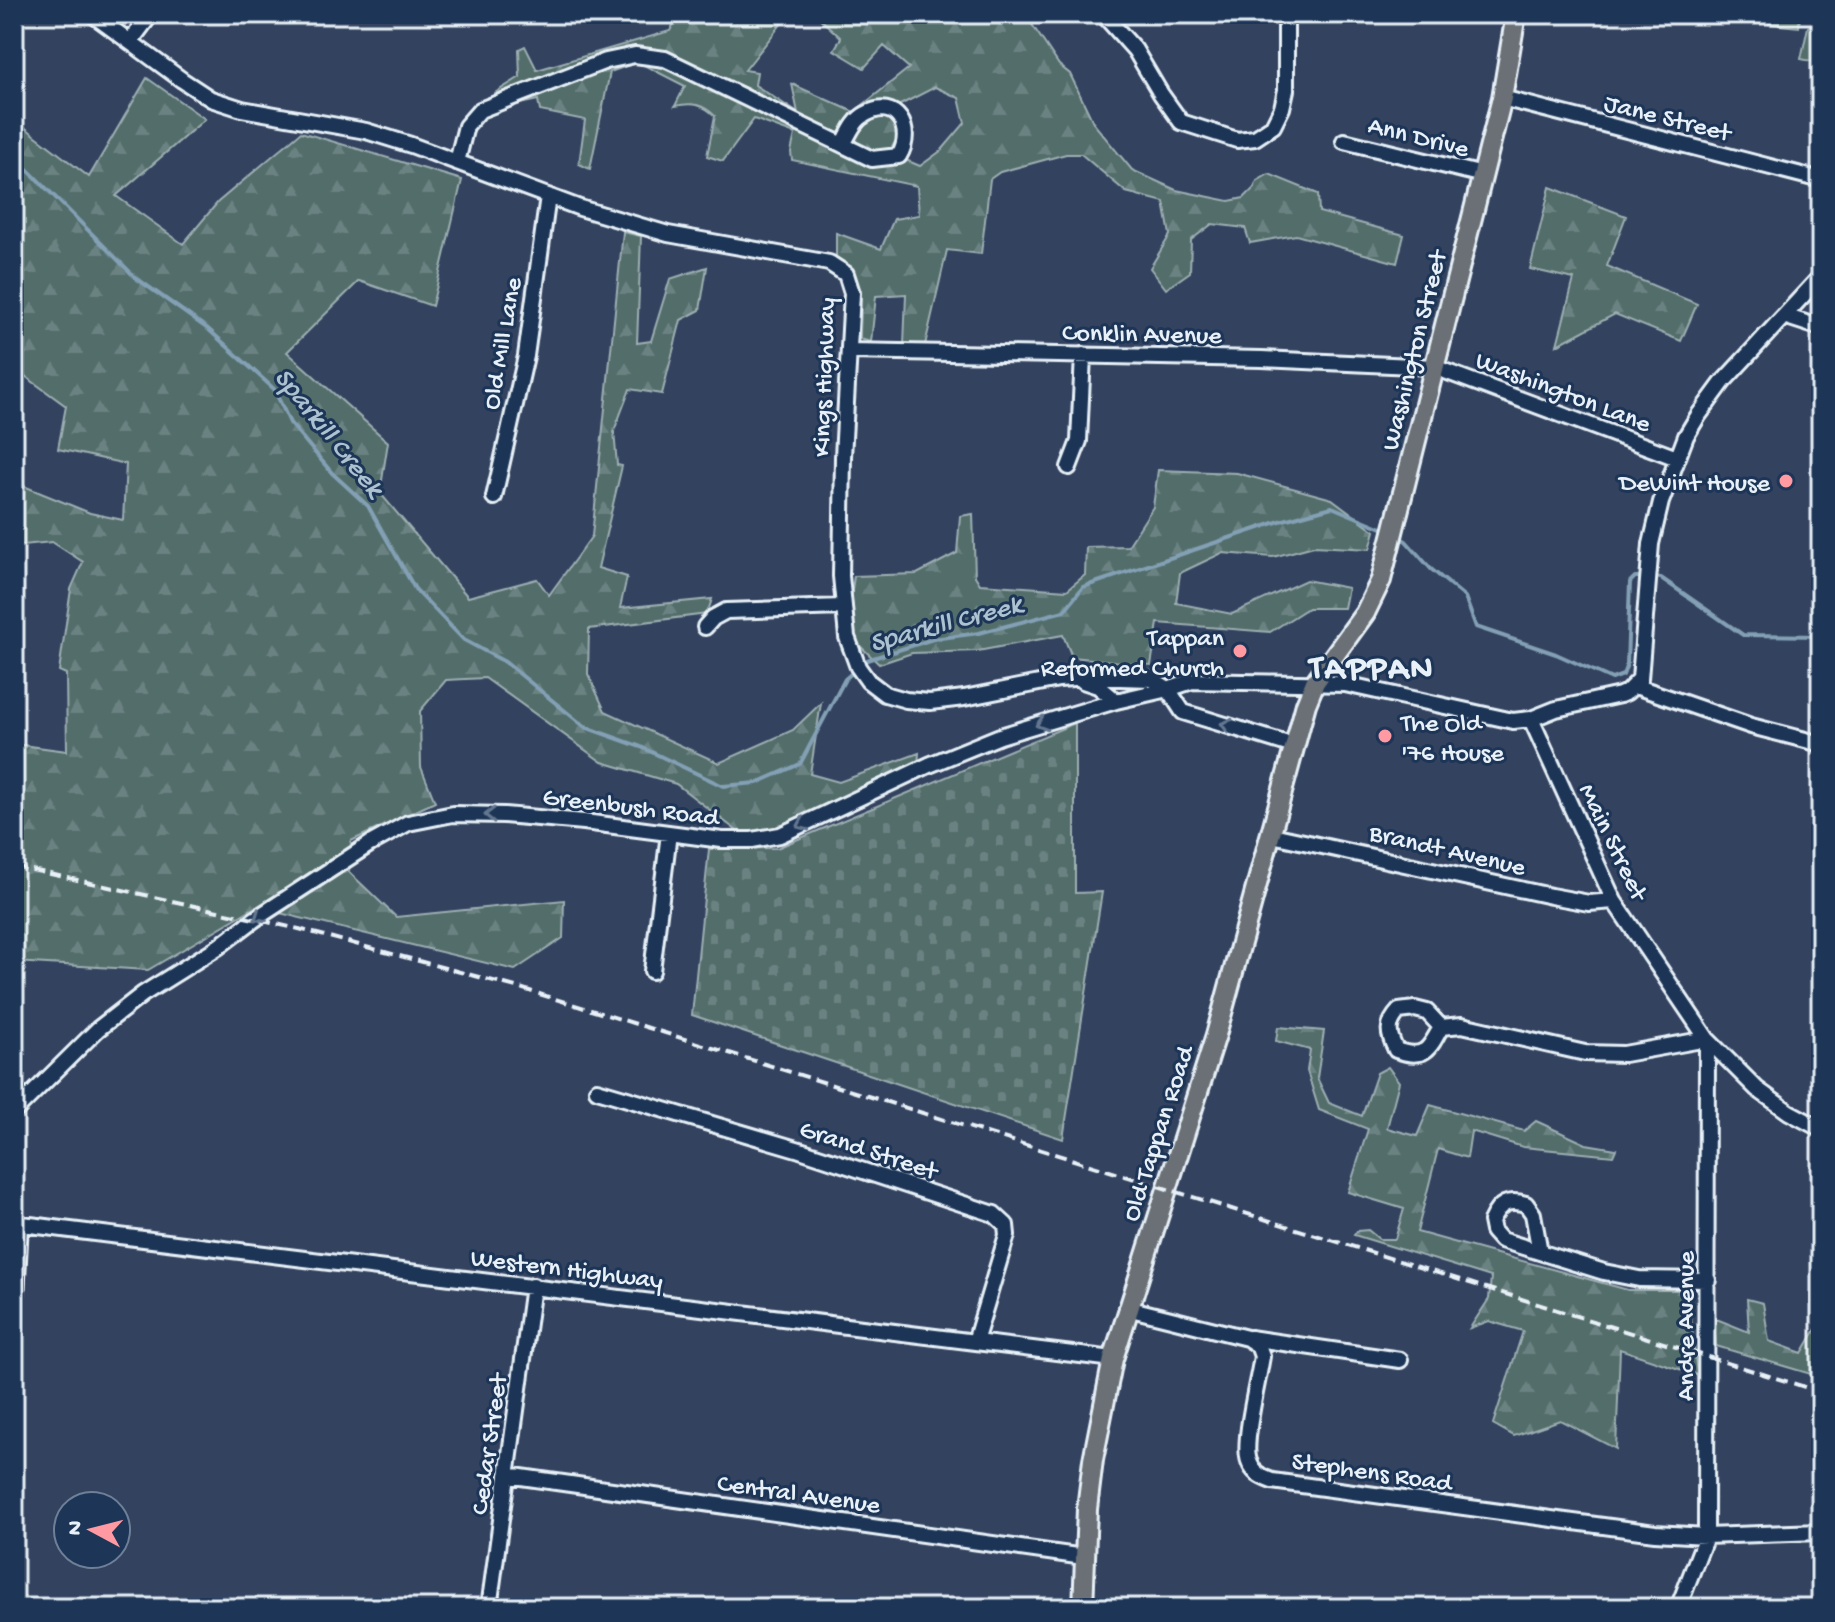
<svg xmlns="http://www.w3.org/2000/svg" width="1835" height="1622" viewBox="0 0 1835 1622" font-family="'Gochi Hand',sans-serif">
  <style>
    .grass { fill: #526d6b; stroke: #9dafb2; stroke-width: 2 }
    .forest { fill: url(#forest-firs); stroke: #9dafb2; stroke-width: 2; fill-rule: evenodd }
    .cemetery { fill: url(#cemetery-stones); stroke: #9dafb2; stroke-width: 2 }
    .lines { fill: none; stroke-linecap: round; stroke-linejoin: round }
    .stream { stroke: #83a0b5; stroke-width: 4 }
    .minor-casing { stroke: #e8f1f8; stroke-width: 20 }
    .major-casing { stroke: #e8f1f8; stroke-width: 24 }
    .minor { stroke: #1d3557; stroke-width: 14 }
    .major { stroke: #6b6f75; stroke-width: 18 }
    .rail { stroke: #e8f1f8; stroke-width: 4; stroke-dasharray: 12 6; stroke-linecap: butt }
    .oneway { stroke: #64778f }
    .poi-dot { fill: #ff9aa2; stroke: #1d3557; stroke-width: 3 }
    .labels { text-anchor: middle; stroke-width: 6; stroke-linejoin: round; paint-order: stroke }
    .street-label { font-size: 26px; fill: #e8f1f8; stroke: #1d3557 }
    .poi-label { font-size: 26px; fill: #e8f1f8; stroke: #1d3557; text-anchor: end }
    .water-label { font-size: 28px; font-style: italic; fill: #adc2d1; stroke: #1d3557 }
    .district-label { font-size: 34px; font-weight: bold; letter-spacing: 2px; fill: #e8f1f8; stroke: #1d3557 }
  </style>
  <defs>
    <pattern id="forest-firs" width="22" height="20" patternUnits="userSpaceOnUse" patternTransform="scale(2)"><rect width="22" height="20" fill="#526d6b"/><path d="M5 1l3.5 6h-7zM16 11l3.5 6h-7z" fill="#6b8281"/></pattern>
    <pattern id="cemetery-stones" width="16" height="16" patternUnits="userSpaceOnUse" patternTransform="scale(2)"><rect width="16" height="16" fill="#526d6b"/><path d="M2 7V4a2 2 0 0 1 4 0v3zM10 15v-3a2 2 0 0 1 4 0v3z" fill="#6b8281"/></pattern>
  </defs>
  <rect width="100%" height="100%" fill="#33425f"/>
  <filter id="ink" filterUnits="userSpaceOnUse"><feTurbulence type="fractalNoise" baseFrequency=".0125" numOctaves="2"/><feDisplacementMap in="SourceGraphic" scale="16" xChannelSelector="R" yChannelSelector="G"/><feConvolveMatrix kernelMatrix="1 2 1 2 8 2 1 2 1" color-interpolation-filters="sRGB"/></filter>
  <g filter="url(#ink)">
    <path class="grass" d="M1770 14H1800L1799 27 1769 24Z
      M1821 19V63L1801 59 1808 27Z"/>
    <path class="forest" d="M679 14H789L745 70 757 72 755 85 798 113 792 84 854 112 909 68 884 46 864 68 834 50 841 38 815 14H1025L1059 65 1070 74 1094 124 1132 170 1176 190 1229 201 1244 198 1254 188 1257 181 1269 174 1318 194 1319 212 1404 235 1397 263 1296 235 1250 243 1245 228 1212 224 1191 240 1190 272 1166 289 1150 268 1170 235 1164 202 1126 192 1081 154H1066L1000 172 990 179 981 254 947 250 925 345 904 346 906 294 876 296 871 342 860 339C860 304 868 279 836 257V233L881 249 894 219 919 215 917 186 792 160 791 152 795 134 754 119 723 161 707 156 715 116C703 104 692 102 675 106L685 86 638 62 610 72 590 169 579 164 585 120 540 111 538 100 501 108 495 93 520 77 519 49 525 46 537 70 670 31ZM935 87 959 98 965 123 942 150 920 166 889 153 898 136 900 105Z
      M147 78 205 119 116 196 183 244 218 202 301 132 462 180 432 306 359 281 287 352 388 442 380 493 468 597 537 579 549 595 592 536 623 232 641 236 637 343 651 341 670 279 707 267 700 310 681 320 662 394 630 389 614 431 617 465 622 466 598 568 627 577 620 608 712 599 707 614 589 629 588 674 605 711 719 763 793 730 821 703 810 774 839 782 919 753 918 765 781 828 741 834 676 784 602 762 485 678 446 680 420 711 421 767 435 802 351 841 349 872 396 917 564 900 563 938 515 970 255 907 148 970 14 962V744L67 751 66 674 59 671 71 589 83 562 52 542 14 546V482L90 513 123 520 126 464 58 449 66 406 14 368V119L89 177Z
      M1550 187 1626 216 1607 266 1697 304 1681 341 1615 314 1557 345 1574 279 1530 269Z
      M1158 470 1237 473 1332 499 1375 531 1370 549 1314 546 1273 557 1222 553 1180 573 1176 603 1232 614 1306 580 1348 588 1344 608H1308L1270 632 1158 623 1151 665 1072 657 1063 635 978 651 912 653 879 664 855 641 850 603 854 576 917 574 957 553 960 516 973 514 975 576 980 584 1067 590 1085 575 1086 547 1128 546 1153 507Z
      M1278 1027 1324 1031 1317 1078 1329 1103 1362 1116 1377 1073 1388 1067 1399 1082 1387 1128 1417 1136 1430 1105 1524 1131 1536 1121 1586 1144 1616 1149 1613 1156 1523 1147 1471 1131 1467 1158 1438 1149 1417 1232 1628 1290H1688L1697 1375 1620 1349 1616 1449 1560 1420 1514 1436 1493 1424 1523 1331 1489 1321 1470 1328 1489 1299 1491 1277 1354 1235 1357 1231 1368 1230 1379 1239H1395L1404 1209 1348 1192 1368 1129 1319 1110 1307 1071 1310 1050 1276 1041Z
      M1747 1299 1763 1303 1769 1341 1802 1353 1821 1321V1377L1716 1346 1714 1318 1749 1332Z"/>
    <path class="cemetery" d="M1075 723V893L1102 892 1063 1139 692 1015 709 849 777 848Z"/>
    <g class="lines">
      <path class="stream" d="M14 159 27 169 136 278 208 329 274 389 290 423 332 473 368 506 415 589 464 640 505 662 585 727 641 747 723 786 757 783 800 764 845 679 867 660 933 639 979 633 1064 611 1083 587 1280 521 1332 507 1389 531
        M1397 536 1406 541 1431 569 1465 597 1476 627 1556 654 1612 679 1623 675 1627 664 1630 582 1635 577H1644
        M1653 577 1661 578 1743 635 1821 636"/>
      <g class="minor-casing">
        <path id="minor" d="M92 14 182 80 211 99 242 109 366 131 411 145 580 208 668 234 829 263 846 274 852 293 843 457 841 576 847 637 858 667 868 681 885 694 906 700 930 702 964 698 1059 679 1088 677 1152 679 1168 689 1192 681 1345 684 1513 721 1531 719 1614 901 1707 1039 1757 1089 1789 1112 1821 1129
          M1103 14 1135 50 1161 94 1181 122 1237 140 1255 138 1273 126 1282 108 1286 90V14
          M130 42 151 14
          M1502 98 1821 180
          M1344 141 1483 175
          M457 162 466 126 480 110 606 61 635 55 665 59 872 159 899 156C915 129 896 97 866 114 854 120 849 134 843 145
          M1784 316 1821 328
          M849 351 1262 359 1434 367 1677 458
          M1069 467 1079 441 1083 355
          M494 497 526 356 548 196
          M705 627 713 618 726 611 843 607
          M1083 681 1098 686 1116 701
          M1635 686 1751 726 1821 744
          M1531 719 1556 709 1620 695 1627 692 1640 679 1651 544 1661 502 1686 436 1698 416 1723 382 1821 276
          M1272 835 1551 896 1589 903 1614 901
          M652 971 669 833
          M1415 1009 1427 1012 1441 1027C1429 1050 1424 1060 1396 1050 1388 1034 1386 1025 1399 1011Z
          M1441 1027 1462 1025 1585 1053 1624 1054 1707 1039
          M597 1090 800 1150 994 1214 1006 1225 1007 1235 975 1342
          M14 1112 98 1029 143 994 218 947 255 919 370 844 408 823 453 814 504 815 584 822 722 840H752L780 835 929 765 1000 736 1116 701 1168 689 1183 712 1294 746
          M14 1223 1113 1359
          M1540 1252 1533 1214 1526 1204C1508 1199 1499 1203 1491 1221L1493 1231 1501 1240 1604 1272 1639 1279 1708 1280
          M1127 1308 1247 1338 1258 1345 1262 1356C1259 1378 1242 1443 1249 1461 1253 1473 1261 1477 1272 1481L1655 1533 1706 1536 1821 1532
          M14 1335 20 1223
          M1250 1338 1400 1360
          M507 1475 1084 1557
          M489 1608 533 1286
          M1678 1608 1706 1536 1707 1039"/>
      </g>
      <g class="major-casing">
        <path id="major" d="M1083 1608 1087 1509 1093 1460 1113 1359 1216 1035 1306 704 1315 682 1365 613 1381 580 1502 98 1516 14"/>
      </g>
      <use href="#minor" class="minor"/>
      <use href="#major" class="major"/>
      <path class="rail" d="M14 866 299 929 520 988 1821 1392"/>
    </g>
    <defs><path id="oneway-chevron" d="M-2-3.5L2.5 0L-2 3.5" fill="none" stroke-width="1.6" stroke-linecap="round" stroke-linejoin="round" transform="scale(2)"/></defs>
    <g class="oneway">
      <use href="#oneway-chevron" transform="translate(1041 724) rotate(163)"/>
      <use href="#oneway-chevron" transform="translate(1226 725) rotate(-163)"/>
      <use href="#oneway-chevron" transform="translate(490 815) rotate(-179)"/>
      <use href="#oneway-chevron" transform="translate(802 825) rotate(156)"/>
      <use href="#oneway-chevron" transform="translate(259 917) rotate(145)"/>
    </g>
  </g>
  <g class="poi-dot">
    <circle cx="1786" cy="481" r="8"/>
    <circle cx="1240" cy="651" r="8"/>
    <circle cx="1385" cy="736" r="8"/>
  </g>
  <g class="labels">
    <g class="street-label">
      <text transform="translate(1668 116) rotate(14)" y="9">Jane Street</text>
      <text transform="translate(1419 135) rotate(14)" y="9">Ann Drive</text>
      <text transform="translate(1142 332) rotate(1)" y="9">Conklin Avenue</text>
      <text transform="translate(500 343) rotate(-80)" y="9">Old Mill Lane</text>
      <text transform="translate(1412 350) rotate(-76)" y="9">Washington Street</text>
      <text transform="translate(822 377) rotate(-88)" y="9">Kings Highway</text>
      <text transform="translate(1564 390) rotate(21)" y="9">Washington Lane</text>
      <text transform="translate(631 805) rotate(7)" y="9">Greenbush Road</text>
      <text transform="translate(1615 841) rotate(64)" y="9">Main Street</text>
      <text transform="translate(1448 848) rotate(13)" y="9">Brandt Avenue</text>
      <text transform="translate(1156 1133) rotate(-72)" y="9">Old Tappan Road</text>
      <text transform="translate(869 1148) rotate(18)" y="9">Grand Street</text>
      <text transform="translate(567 1267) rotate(7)" y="9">Western Highway</text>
      <text transform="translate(1684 1326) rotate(-90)" y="9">Andre Avenue</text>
      <text transform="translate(487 1444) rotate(-82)" y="9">Cedar Street</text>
      <text transform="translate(1372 1470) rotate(8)" y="9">Stephens Road</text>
      <text transform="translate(799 1492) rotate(8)" y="9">Central Avenue</text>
    </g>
    <g class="poi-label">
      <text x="1770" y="490">DeWint House</text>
      <text x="1224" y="645">Tappan<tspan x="1224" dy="30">Reformed Church</tspan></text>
      <text x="1401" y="730" text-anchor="start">The Old<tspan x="1401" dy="30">'76 House</tspan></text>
    </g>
    <g class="water-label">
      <text transform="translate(331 431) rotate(51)" y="10">Sparkill Creek</text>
      <text transform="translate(945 621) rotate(-15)" y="10">Sparkill Creek</text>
    </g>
    <g class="district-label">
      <text x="1372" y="677">TAPPAN</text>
    </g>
  </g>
  <rect width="1835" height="1622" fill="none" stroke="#1d3557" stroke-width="48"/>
  <rect x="24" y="24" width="1787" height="1574" fill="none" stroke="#e8f1f8" stroke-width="3" filter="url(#ink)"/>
  <g transform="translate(92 1530) rotate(277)"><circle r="38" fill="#1d3557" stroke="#6e8097" stroke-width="2"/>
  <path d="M0-6L14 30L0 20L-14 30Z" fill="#ff9aa2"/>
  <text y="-12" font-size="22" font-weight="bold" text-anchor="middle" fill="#e8f1f8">N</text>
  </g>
</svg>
